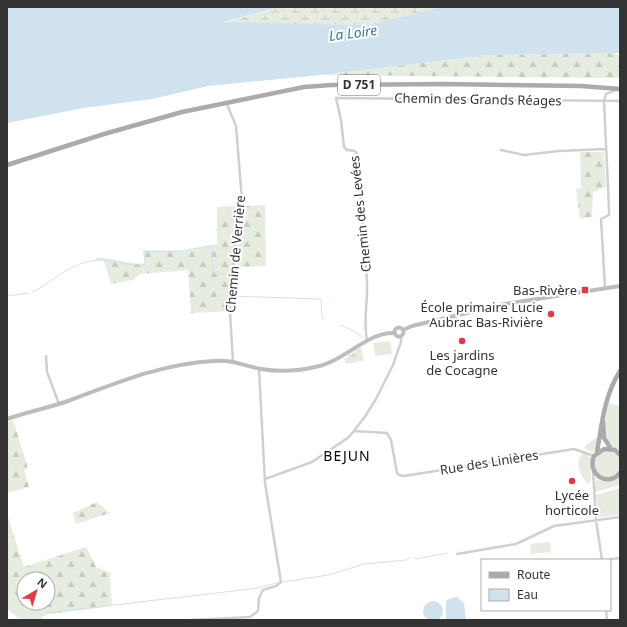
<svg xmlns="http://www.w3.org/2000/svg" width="627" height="627" viewBox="0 0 627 627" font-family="'Noto Sans',sans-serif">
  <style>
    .grass { fill: #e6ecdf }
    .forest { fill: url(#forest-firs) }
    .wetland { fill: url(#wetland-marsh) }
    .park { fill: url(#park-tufts) }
    .water { fill: #cfe2ee }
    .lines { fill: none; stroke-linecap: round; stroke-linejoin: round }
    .stream { stroke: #cfe2ee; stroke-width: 1 }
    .street { stroke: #d0d0d0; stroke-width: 2.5 }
    .secondary { stroke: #bdbdbd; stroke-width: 4 }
    .primary { stroke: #ababab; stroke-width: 4.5 }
    .poi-dot { fill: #e63946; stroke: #fff; stroke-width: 1.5 }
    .labels { text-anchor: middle; stroke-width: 4; stroke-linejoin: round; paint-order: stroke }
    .shield { fill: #fff; stroke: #707070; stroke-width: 1 }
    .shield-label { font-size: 12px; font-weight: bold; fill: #333 }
    .street-label { font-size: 13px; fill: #333; stroke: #fff }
    .poi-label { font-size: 13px; fill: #333; stroke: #fff; text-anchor: end }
    .water-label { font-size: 14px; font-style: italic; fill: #3f7597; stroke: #fff }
    .neighbourhood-label { font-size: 14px; letter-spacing: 1px; fill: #000; stroke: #fff }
  </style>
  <defs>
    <pattern id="forest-firs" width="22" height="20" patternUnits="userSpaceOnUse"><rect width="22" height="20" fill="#e6ecdf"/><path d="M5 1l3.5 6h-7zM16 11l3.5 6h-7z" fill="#c6cbc0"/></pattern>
    <pattern id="wetland-marsh" width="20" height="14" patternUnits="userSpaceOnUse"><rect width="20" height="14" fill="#e6ecdf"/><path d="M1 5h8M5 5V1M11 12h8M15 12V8" fill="none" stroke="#c6cbc0"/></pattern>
    <pattern id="park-tufts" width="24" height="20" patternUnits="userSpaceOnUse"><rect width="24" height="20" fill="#e6ecdf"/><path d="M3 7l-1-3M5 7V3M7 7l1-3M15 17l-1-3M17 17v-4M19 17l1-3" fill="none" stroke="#c6cbc0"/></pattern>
  </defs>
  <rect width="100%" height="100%" fill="#fff"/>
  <path class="grass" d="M390 341 392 354 375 356 373 343Z
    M608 403 620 406V451L612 447 604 435Z
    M596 438H598L596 449 593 452 586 450 585 446Z
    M595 464a13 13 0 1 1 26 0a13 13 0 1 1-26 0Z
    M583 453 591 457V480L588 484C580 477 574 460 583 453Z
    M620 475V485L595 492 594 484 597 480 605 481Z
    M620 488V515L599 517 596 495Z
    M550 542 551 552 531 554 530 544Z
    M7 588 24 601V603H27L44 615 41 617 45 620H24L7 608Z"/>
  <path class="forest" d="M615 53 620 57V78L321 75 489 55Z
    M580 152H604L606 187 593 192 592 217 580 219 576 189 581 188Z
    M265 205 266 266 234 267 233 311 191 313 188 270 140 274 133 280 111 284 104 261 96 260 97 257 138 264 145 263 143 250 185 251 217 244V207Z
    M13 420 28 468 24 470 29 487 7 493V423Z
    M97 502 110 513 76 524 73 513Z
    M7 514 24 567 86 547 96 567 110 573 112 606 44 615 27 603H48V579H24V601L7 588Z"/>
  <path class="wetland" d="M280 7H441L368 25 222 23Z"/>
  <path class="park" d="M361 347 364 361 346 364 344 359Z"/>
  <path class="water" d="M7 7H280L223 22 368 25 441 7H620V53L489 55 321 75 208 86 152 99 84 108 7 123Z
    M457 597 464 603 466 620H446V601L451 598Z
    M423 611a10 10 0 1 1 20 0a10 10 0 1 1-20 0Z"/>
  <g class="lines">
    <path class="stream" d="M33 292C57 279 72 260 102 260 115 260 133 267 145 265L144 252 181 251 209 246 212 247 213 273 230 275 228 297
      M7 296 29 293
      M231 296 321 299 322 318 324 319
      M340 325 352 330 364 338
      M413 557 415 559 448 553
      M283 582 328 575 364 564 406 560 409 558
      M31 607 44 616 46 613 259 588 279 582
      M7 608 22 620"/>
    <path class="street" d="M226 102 236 126 242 200 236 221 237 233 229 296 233 362
      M501 150 524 155 559 151 606 149
      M605 288 601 219 609 215V209L604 101 606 94 616 90
      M367 340C363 321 368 302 367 282 364 239 360 196 357 154L355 151 347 150 344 147 341 120 336 98 620 101
      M46 356 47 372 59 404
      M354 431 387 433 391 440 397 473 399 475 404 476 574 449 594 456
      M593 471 596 520 602 560
      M265 479 312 462 349 437 364 418 376 399 393 365 401 342V336
      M457 554 516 544 554 526 620 517
      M605 560 620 558
      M606 610 607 620
      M191 620 250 617 258 611 259 598 263 590 276 586 281 582 265 483 259 369"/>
    <path class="secondary" d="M394.5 332a4.5 4.5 0 1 1 9 0a4.5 4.5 0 1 1-9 0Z
      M403 330 412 326 505 304 620 286
      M7 419C27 412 48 408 68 401 117 383 160 364 214 361 230 359 245 366 261 369 279 372 298 371 315 367 344 362 368 331 395 333"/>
    <path class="primary" d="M7 165 104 134 182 112 304 87 331 85 444 84 581 86 620 89
      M603 421 604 438 611 449
      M597 452C602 424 604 396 620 371
      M620 455 615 450 604 449 594 456C587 474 607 488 620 473"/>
  </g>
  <g class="poi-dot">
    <rect x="581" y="286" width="8" height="8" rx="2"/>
    <circle cx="551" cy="314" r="4"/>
    <circle cx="462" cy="341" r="4"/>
    <circle cx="572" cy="481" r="4"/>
  </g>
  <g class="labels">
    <rect class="shield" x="338" y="75" width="42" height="20" rx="3"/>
    <g class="shield-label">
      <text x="359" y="89">D 751</text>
    </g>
    <g class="street-label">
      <text transform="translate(478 99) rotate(1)" y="5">Chemin des Grands Réages</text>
      <text transform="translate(360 214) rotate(-96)" y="5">Chemin des Levées</text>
      <text transform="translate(235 254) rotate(-85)" y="5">Chemin de Verrière</text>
      <text transform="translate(489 462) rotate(-9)" y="5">Rue des Linières</text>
    </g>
    <g class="poi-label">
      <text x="577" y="295">Bas-Rivère</text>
      <text x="543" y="312">École primaire Lucie<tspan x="543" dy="15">Aubrac Bas-Rivière</tspan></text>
      <text x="462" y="360" text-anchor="middle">Les jardins<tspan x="462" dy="15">de Cocagne</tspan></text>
      <text x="572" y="500" text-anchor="middle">Lycée<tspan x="572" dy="15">horticole</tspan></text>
    </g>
    <g class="water-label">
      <text transform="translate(353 33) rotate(-7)" y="5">La Loire</text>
    </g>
    <g class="neighbourhood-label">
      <text x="347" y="461">BEJUN</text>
    </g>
  </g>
  <rect width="627" height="627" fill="none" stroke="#333333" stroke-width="16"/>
  <rect x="481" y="559" width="130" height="52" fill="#ffffff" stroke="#adadad"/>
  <rect x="489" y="572" width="20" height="6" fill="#ababab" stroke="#adadad"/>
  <text x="517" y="579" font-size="12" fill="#333333">Route</text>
  <rect x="489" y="589" width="20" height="12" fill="#cfe2ee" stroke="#adadad"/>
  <text x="517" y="599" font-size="12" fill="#333333">Eau</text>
  <g transform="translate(36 591) rotate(38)"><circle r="19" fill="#ffffff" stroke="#adadad"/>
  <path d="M0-3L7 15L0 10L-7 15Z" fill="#e63946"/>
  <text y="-6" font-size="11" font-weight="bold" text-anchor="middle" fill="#333333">N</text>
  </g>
</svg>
